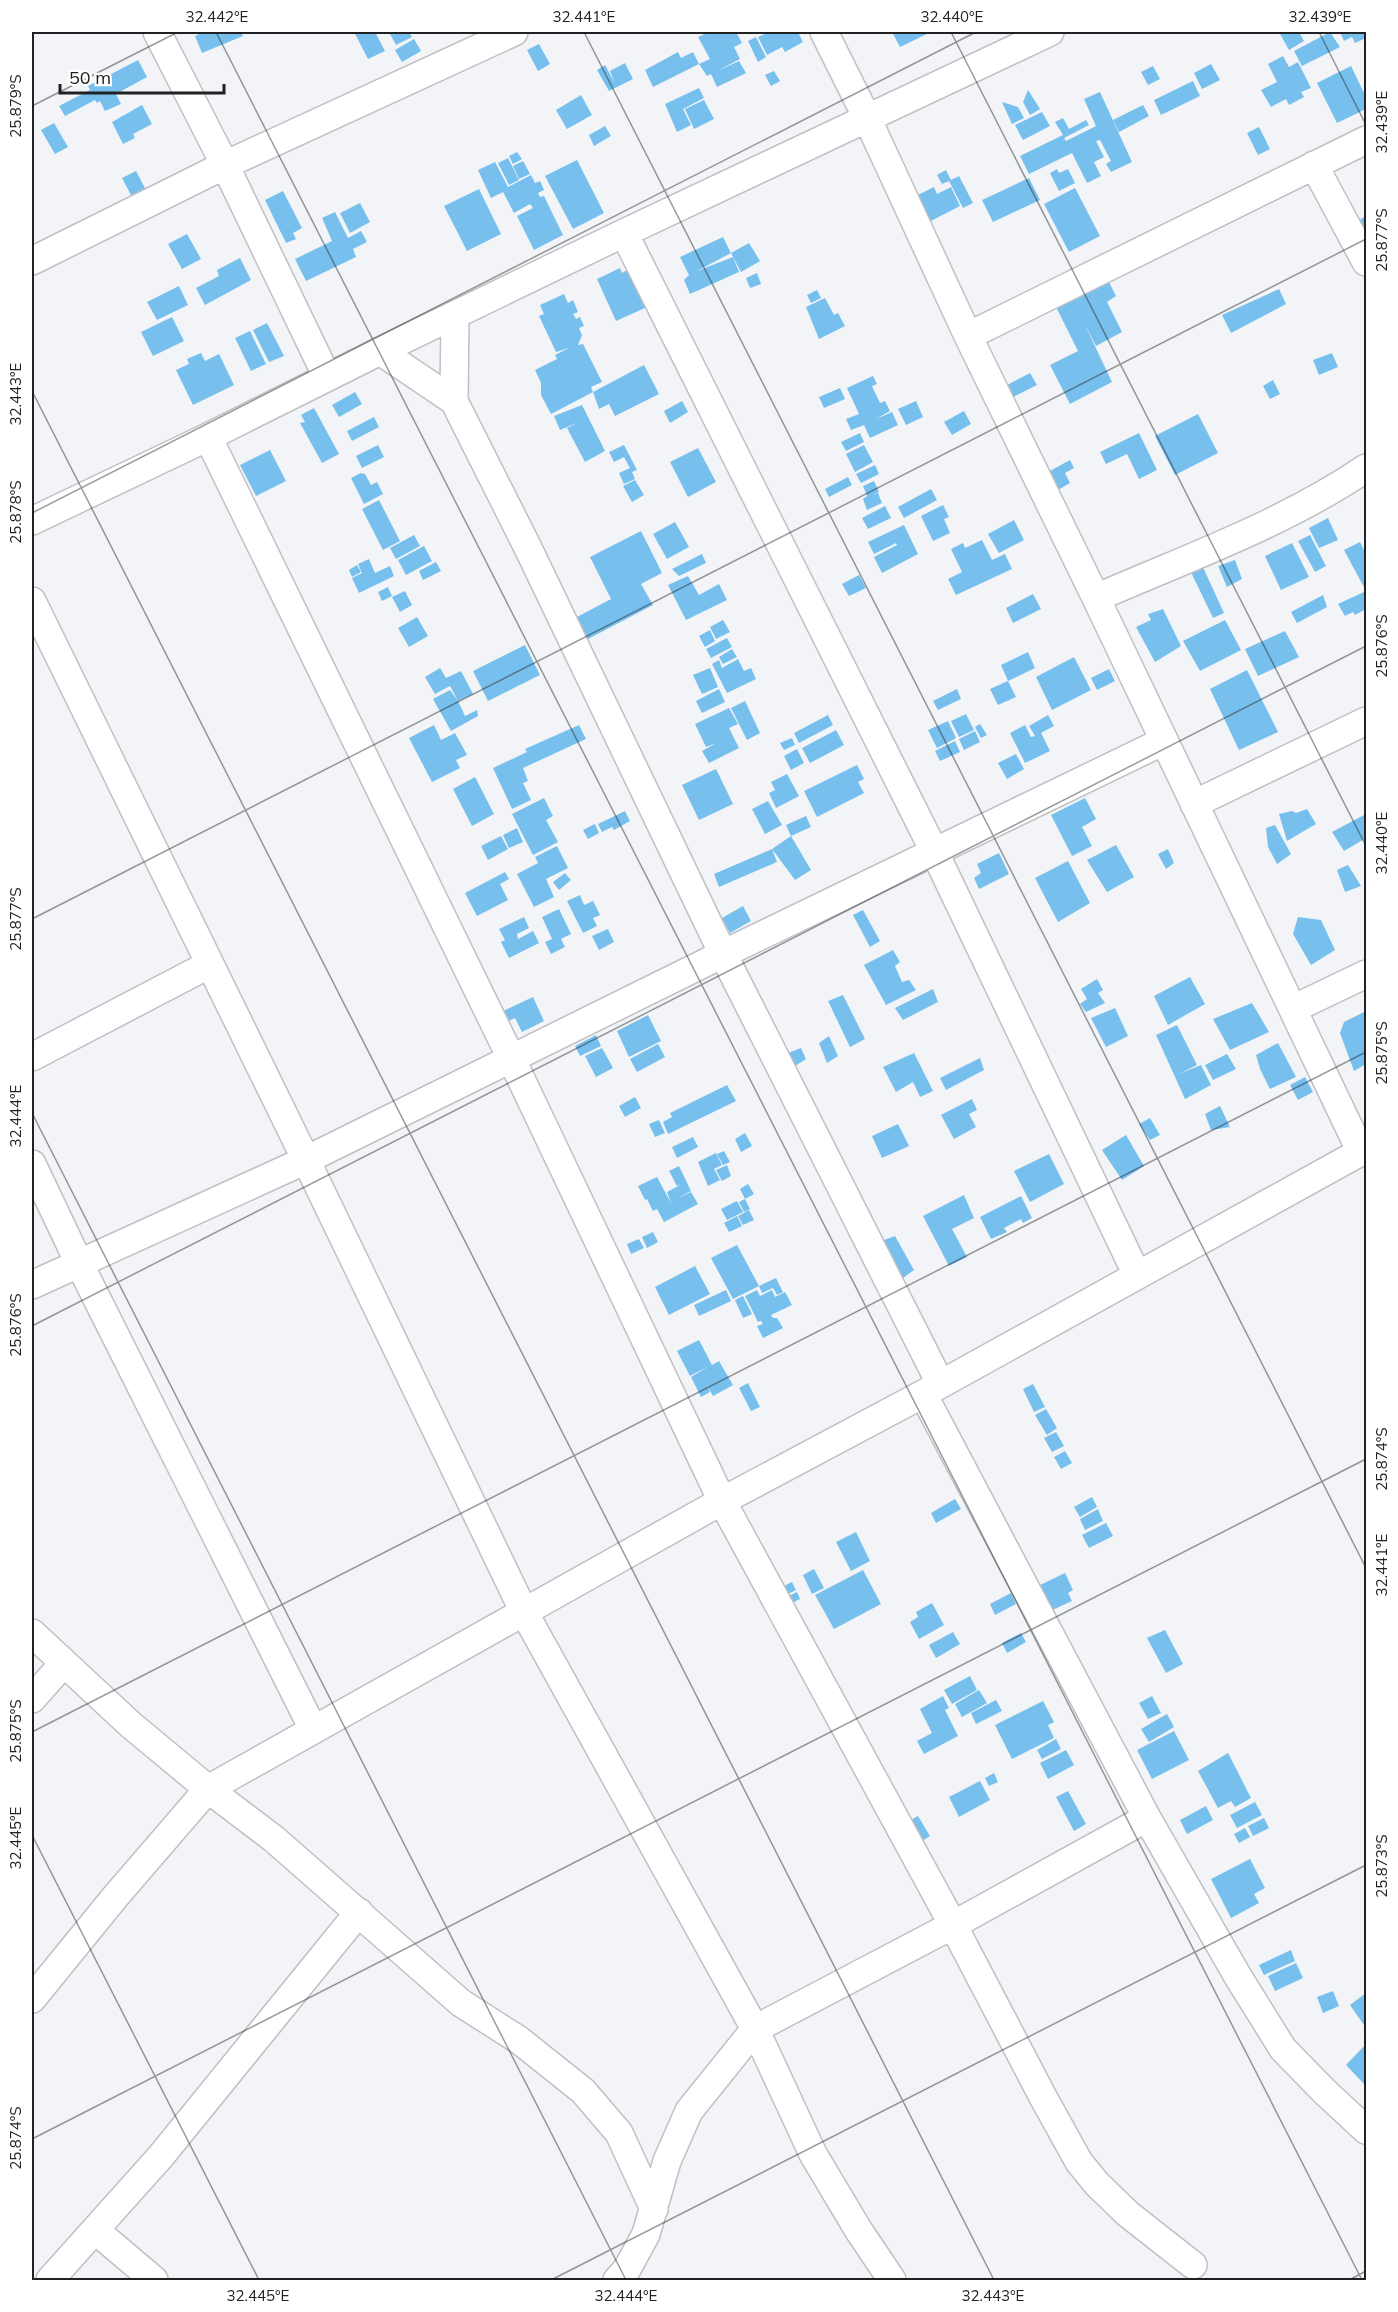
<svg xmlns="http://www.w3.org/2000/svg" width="1398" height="2312" viewBox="0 0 1398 2312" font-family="Mulish,sans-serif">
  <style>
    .building { fill: #77c0ee }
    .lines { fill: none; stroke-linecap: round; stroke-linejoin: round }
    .minor-casing { stroke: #bec0c4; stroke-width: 30 }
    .minor { stroke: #fff; stroke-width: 27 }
    .ticks { fill: none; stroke: #202122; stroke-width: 1.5; stroke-opacity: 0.45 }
    .neatline { fill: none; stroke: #202122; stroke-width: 2 }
    .ticks-label { font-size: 15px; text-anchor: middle; fill: #202122 }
  </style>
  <rect width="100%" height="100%" fill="#f2f4f7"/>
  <path class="building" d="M204 32H241L243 36 202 53 195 36Z
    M354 32H375L385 51 368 59Z
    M389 32H409L412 37 396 45Z
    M709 32H736L742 43 734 47 740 59 717 71 739 61 746 73 717 87 711 74 707 76 699 64 710 59 698 37Z
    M769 32H798L803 42 785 52 782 47 767 55 758 37Z
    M892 32H931L900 47Z
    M1279 32H1299L1304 41 1289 50Z
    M1330 32 1340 47 1302 66 1294 51Z
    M1340 32H1366V38L1355 43 1352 37 1344 41Z
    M756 37 766 57 758 62 748 41Z
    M414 39 421 51 402 62 395 50Z
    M539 44 550 64 538 71 527 50Z
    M678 52 681 58 693 52 699 64 653 87 645 70Z
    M1283 56 1289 67 1298 62 1311 88 1301 92 1304 97 1289 105 1286 99 1271 107 1261 90 1277 82 1268 64Z
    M138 60 147 77 116 94 121 104 105 111 100 101 97 103 95 100 65 116 59 106 90 90 88 86Z
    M625 63 633 79 609 91 597 70 605 65 615 83 610 71Z
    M1211 64 1220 80 1202 89 1194 73Z
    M1153 66 1160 79 1148 85 1141 72Z
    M1351 66 1366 97V109L1337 123 1317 83Z
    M774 71 780 81 771 86 765 75Z
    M1193 81 1200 96 1161 115 1154 100Z
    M699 88 704 98 683 109 691 125 677 132 665 104Z
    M1028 90 1040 109 1030 115 1023 102Z
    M1100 92 1132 162 1111 172 1106 164 1111 161 1100 140 1096 141 1104 157 1094 162 1101 176 1087 183 1072 153 1029 174 1020 156 1063 135 1055 122 1063 118 1069 129 1086 120 1089 125 1064 138 1066 141 1096 126 1084 99Z
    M581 95 592 115 567 129 556 110Z
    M704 100 714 119 694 129 685 109Z
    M1002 102 1018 107 1024 118 1012 124Z
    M142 105 152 124 133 134 135 138 123 144 112 122Z
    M1143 105 1149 116 1119 132 1113 120Z
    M1042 112 1050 126 1023 140 1015 125Z
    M54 123 68 147 55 154 41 130Z
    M605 126 611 136 594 146 589 135Z
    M1259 127 1270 149 1258 155 1247 133Z
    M517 152 522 159 513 164 509 156Z
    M508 158 519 180 509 185 498 163Z
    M577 160 604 213 573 229 545 176Z
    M523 161 530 174 519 179 513 166Z
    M495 162 508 187 531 175 535 183 540 181 544 190 538 193 540 197 544 196 563 235 534 250 517 216 533 208 530 204 514 213 503 192 491 198 478 170Z
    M1057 169 1059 173 1068 169 1075 183 1059 191 1050 173Z
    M946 170 951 180 959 176 973 203 963 208 949 181 942 184 937 175Z
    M136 171 147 192 133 199 122 178Z
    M1029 178 1040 200 993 222 982 200Z
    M934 187 937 194 951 187 960 206 925 224 912 198Z
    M1075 188 1100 236 1069 252 1044 204Z
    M479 189 501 234 467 251 444 206Z
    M283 191 302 228 293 233 296 239 286 243 265 200Z
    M360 203 370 222 350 233 340 213Z
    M335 212 348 238 361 231 367 242 353 249 356 257 306 281 295 259 332 241 322 218Z
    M1366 216V233L1359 220Z
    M187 234 201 259 182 269 168 244Z
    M723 237 731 253 697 271 733 257 739 272 690 294 684 280 689 275 680 257Z
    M749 243 760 261 741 272 731 253Z
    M240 258 251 280 205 305 196 288 219 276 217 270Z
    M620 268 622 273 627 270 645 308 616 321 597 279Z
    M757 273 761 284 750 288 746 278Z
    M1109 282 1116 296 1107 302 1122 332 1096 346 1084 323 1112 382 1070 404 1050 365 1078 351 1055 305Z
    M179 286 188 305 157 320 147 302Z
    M1279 289 1286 304 1231 333 1222 315Z
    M817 290 821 298 811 303 807 295Z
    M564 294 568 303 573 300 578 312 573 314 576 319 580 317 584 326 579 328 582 335 578 345 583 344 602 382 591 387 593 392 551 414 541 395V383L535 370 557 359 555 355 569 348 556 352 539 316 544 314 540 305Z
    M825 298 834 315 838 313 845 326 819 339 806 307Z
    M172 317 184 341 153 356 141 332Z
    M267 323 284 356 269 362 253 330Z
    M250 331 266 364 251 371 235 338Z
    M201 353 205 361 219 354 234 385 193 405 176 370 189 364 187 359Z
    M1332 353 1338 367 1319 375 1313 360Z
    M644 365 659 394 615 416 609 404 599 409 593 392Z
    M1030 373 1037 385 1013 397 1007 385Z
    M873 376 877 384 872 386 880 403 885 401 890 411 876 419 892 412 898 425 870 438 864 425 851 430 846 419 859 414 847 388Z
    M1273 380 1280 394 1270 399 1263 386Z
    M840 388 845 399 824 408 819 397Z
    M355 392 362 404 339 417 332 405Z
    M682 401 688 412 670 423 664 411Z
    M916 401 923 417 906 425 898 409Z
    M582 405 605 451 585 462 567 428 579 422 560 430 554 416Z
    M314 408 339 454 322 463 300 423 305 422 301 415Z
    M964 411 971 424 952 435 944 422Z
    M1198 414 1218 453 1175 475 1155 436Z
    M374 417 379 427 352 441 347 431Z
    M860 433 864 442 846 451 841 442Z
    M1139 433 1157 470 1139 479 1127 454 1106 464 1100 452Z
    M378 445 384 457 362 468 356 456Z
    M624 445 637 470 632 472 635 479 624 484 619 473 630 468 624 457 614 462 609 452Z
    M864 445 873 462 855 472 846 454Z
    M698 448 716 482 688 497 670 462Z
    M270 450 286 481 256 496 240 465Z
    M1070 460 1074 468 1065 473 1070 483 1058 490 1048 472Z
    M875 465 879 474 861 483 856 474Z
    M361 473 365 474 371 485 377 482 383 494 364 504 351 478Z
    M848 477 852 485 829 497 825 489Z
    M635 480 644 495 632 502 623 486Z
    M874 481 879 492 872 495 878 493 882 503 867 510 863 499 867 496 863 486Z
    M931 489 937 500 904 518 898 507Z
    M379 500 400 541 383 550 362 509Z
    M943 505 949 517 944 519 950 533 933 541 921 516Z
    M885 506 891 518 868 529 862 518Z
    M1328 518 1338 540 1319 548 1309 528Z
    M1014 520 1024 540 999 553 988 534Z
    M675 522 689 547 667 559 653 534Z
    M904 525 918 554 882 573 874 557 897 545 896 543 874 554 868 542Z
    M641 531 662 573 641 584 653 605 588 639 577 617 611 599 590 557Z
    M414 535 420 546 396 559 390 548Z
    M1310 535 1326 566 1315 572 1298 541Z
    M982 540 992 560 1005 554 1012 569 956 595 948 579 962 572 951 549 963 543 965 548Z
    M1360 542 1366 554V609L1355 615 1353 612 1345 616 1338 604 1366 591 1344 550Z
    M1292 543 1309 577 1281 590 1265 556Z
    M424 546 432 561 406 575 398 560Z
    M702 554 706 563 679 576 672 569Z
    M369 559 375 573 390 566 394 576 359 593 352 578 362 573 358 564Z
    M1235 560 1242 579 1227 587 1218 566Z
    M436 562 441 571 423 580 419 571Z
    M1201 563 1224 613 1213 618 1189 568Z
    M357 565 361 572 352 577 349 570Z
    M859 575 866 588 849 596 842 584Z
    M688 576 699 595 719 584 727 600 686 620 668 585Z
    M388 587 392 596 382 601 378 592Z
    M405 591 412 605 400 612 392 597Z
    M1033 594 1041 609 1013 623 1006 608Z
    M1323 595 1327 607 1297 623 1291 612Z
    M1163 609 1181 646 1155 662 1136 627 1151 620 1148 614Z
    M417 617 428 636 409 647 398 628Z
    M723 620 730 632 716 639 710 627Z
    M1225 620 1241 650 1200 671 1183 641Z
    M710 630 715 641 705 647 699 636Z
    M1285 631 1299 657 1258 676 1245 649Z
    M727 638 732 647 711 658 706 649Z
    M525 645 540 675 488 701 473 671Z
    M732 649 737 657 723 664 719 657Z
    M1028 652 1035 668 1008 681 1001 665Z
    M1074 657 1091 690 1052 710 1036 677Z
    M738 659 744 671 751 668 756 679 727 693 712 664 719 660 722 668Z
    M440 668 446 678 461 671 473 694 458 701 465 716 477 710 478 716 451 731 433 699 450 690 458 701 450 686 435 694 425 677Z
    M710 668 718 687 702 694 693 675Z
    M1109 669 1115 681 1097 690 1091 678Z
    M1247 670 1278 732 1239 750 1210 689Z
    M1008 681 1016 697 998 705 990 689Z
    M719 689 725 702 702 713 696 701Z
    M957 689 961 699 938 710 933 701Z
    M745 701 760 733 747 740 731 708Z
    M729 708 738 724 729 728 739 748 709 763 702 751 716 743 706 747 695 724Z
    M966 714 974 730 959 737 951 721Z
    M828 715 833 725 799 743 794 733Z
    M1048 715 1054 726 1041 733 1050 751 1025 763 1010 733 1025 725 1031 737 1035 736 1029 726Z
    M948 721 956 738 937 748 928 730Z
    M980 724 987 735 981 738 975 727Z
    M434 725 441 740 455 733 467 755 456 760 460 768 432 782 409 738Z
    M579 725 586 739 523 768 528 781 523 783 531 800 512 809 493 768 527 752 525 749Z
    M836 730 844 745 810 763 802 748Z
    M975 731 980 742 964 750 959 739Z
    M792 738 795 745 784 750 780 743Z
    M955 741 960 752 940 761 935 751Z
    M797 749 804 763 791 770 784 756Z
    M1016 754 1024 769 1007 779 998 763Z
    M857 765 864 779 858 782 864 793 817 817 804 791Z
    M716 769 733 804 699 820 682 785Z
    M787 774 799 796 776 808 769 793 775 790 771 782Z
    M475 777 494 814 472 826 453 789Z
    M544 798 553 816 546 820 558 842 533 855 512 814Z
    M1085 798 1096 819 1082 827 1092 846 1072 856 1051 815Z
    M768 801 782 825 765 834 752 809Z
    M1307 809 1316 824 1287 841 1279 814 1292 811 1296 813Z
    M625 811 630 821 614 830 612 827 602 832 598 824Z
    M1366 814V838L1344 851 1332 832Z
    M806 816 811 827 791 836 786 825Z
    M595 824 599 833 588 839 583 830Z
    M1275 825 1291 854 1277 864 1268 847 1266 828Z
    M517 828 523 842 509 848 503 835Z
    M501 836 508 849 488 860 481 846Z
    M791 836 811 870 795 880 772 849 777 862 719 887 714 874 772 849Z
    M1116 845 1134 877 1107 892 1087 860Z
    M557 846 568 868 546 879 554 897 534 907 517 874 538 863 535 857Z
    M1168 849 1174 863 1166 869 1158 854Z
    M999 853 1009 874 979 889 974 878 981 873 977 864Z
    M1068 861 1090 903 1058 922 1035 878Z
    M1348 865 1361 886 1345 892 1337 870Z
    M505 872 509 879 500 884 508 900 477 916 465 893Z
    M565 873 571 880 559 890 553 882Z
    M580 895 584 905 593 901 600 915 593 918 597 926 583 933 567 901Z
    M743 906 751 921 730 933 722 918Z
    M559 909 571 934 561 939 565 947 551 954 545 942 552 939 542 917Z
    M863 910 880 941 870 947 853 915Z
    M524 917 529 928 517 934 518 939 533 931 539 943 509 958 501 942 505 940 499 929Z
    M1298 917 1321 920 1335 950 1311 965 1293 934Z
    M608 929 614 942 599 950 592 936Z
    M893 950 900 962 895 966 902 982 909 980 916 990 886 1005 864 965Z
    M1190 977 1205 1004 1168 1025 1154 996Z
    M1097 979 1103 990 1098 993 1105 1003 1086 1012 1080 1004 1087 999 1081 989Z
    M933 989 938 1002 903 1020 895 1008Z
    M843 995 865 1039 850 1047 828 1001Z
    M533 997 544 1021 522 1032 515 1018 507 1022 501 1012Z
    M1252 1003 1269 1032 1230 1050 1213 1019Z
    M1115 1008 1128 1036 1106 1047 1091 1018Z
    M1366 1011V1064L1354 1071 1340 1033 1344 1022Z
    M648 1015 661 1041 629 1057 617 1031Z
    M1177 1025 1197 1065 1179 1074 1201 1065 1211 1085 1185 1099 1156 1035Z
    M596 1035 601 1046 580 1056 575 1046Z
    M829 1036 838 1056 827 1063 819 1043Z
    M1278 1043 1296 1077 1270 1089 1260 1069 1256 1055Z
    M658 1044 665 1057 637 1072 630 1059Z
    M602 1048 613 1068 596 1077 585 1056Z
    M801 1048 806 1059 795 1066 788 1053Z
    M914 1053 933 1091 920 1097 913 1082 896 1092 883 1067Z
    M1227 1054 1236 1069 1213 1080 1205 1065Z
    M980 1058 984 1070 946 1090 940 1078Z
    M1305 1077 1313 1092 1298 1100 1290 1085Z
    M727 1085 736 1101 668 1134 663 1122 672 1117 670 1113Z
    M635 1097 641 1108 625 1117 619 1106Z
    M972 1099 977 1110 969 1114 976 1127 954 1139 941 1115Z
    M1220 1106 1230 1127 1211 1130 1205 1114Z
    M1150 1118 1160 1135 1150 1140 1139 1124Z
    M659 1120 665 1133 655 1137 649 1124Z
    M898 1124 909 1146 882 1158 872 1136Z
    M745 1133 752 1146 741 1152 735 1139Z
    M1126 1135 1144 1166 1122 1180 1102 1150Z
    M693 1137 698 1147 677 1158 672 1147Z
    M724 1151 730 1162 723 1165 717 1154Z
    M716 1153 722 1165 714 1169 720 1180 708 1186 698 1162Z
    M1049 1154 1064 1184 1030 1202 1014 1171Z
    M727 1165 731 1176 722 1181 716 1170Z
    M679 1166 691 1191 676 1199 691 1192 698 1204 664 1222 657 1209 653 1211 647 1199 645 1200 638 1186 657 1177 671 1203 667 1192 682 1184 677 1186 669 1171Z
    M748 1184 754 1194 745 1199 750 1209 744 1212 739 1202 745 1199 740 1189Z
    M964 1195 974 1218 952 1229 967 1257 949 1266 923 1216Z
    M1021 1196 1032 1218 1023 1223 1021 1219 1004 1228 1007 1232 991 1239 980 1217Z
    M737 1201 743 1212 727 1220 721 1209Z
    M749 1210 754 1220 743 1225 738 1216Z
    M737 1216 742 1226 729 1232 724 1223Z
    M653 1232 658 1242 647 1248 642 1237Z
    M895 1236 914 1270 903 1278 884 1240Z
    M639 1239 644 1248 631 1254 627 1244Z
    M737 1245 759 1286 776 1278 783 1292 777 1295 773 1288 762 1293 759 1286 733 1299 711 1258Z
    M695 1266 710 1294 669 1315 655 1287Z
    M726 1290 731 1301 699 1316 694 1305Z
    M757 1290 760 1296 772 1290 775 1297 785 1292 792 1305 771 1315 773 1318H777L783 1328 763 1338 757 1326 763 1324 761 1321 758 1322 745 1296Z
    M743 1296 752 1314 743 1318 735 1300Z
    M699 1340 712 1365 719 1361 733 1385 713 1396 707 1385 710 1392 701 1397 691 1377 709 1366 690 1376 677 1351Z
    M748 1383 760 1407 751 1411 739 1388Z
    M1033 1384 1045 1407 1034 1412 1023 1389Z
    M1046 1409 1057 1428 1047 1435 1035 1415Z
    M1056 1432 1064 1446 1052 1452 1044 1438Z
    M1065 1451 1072 1463 1061 1469 1054 1457Z
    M1092 1497 1097 1507 1080 1517 1074 1507Z
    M955 1499 961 1509 936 1523 931 1513Z
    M1098 1509 1103 1521 1085 1530 1080 1519Z
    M1106 1523 1113 1536 1089 1548 1082 1535Z
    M856 1532 870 1561 851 1571 836 1542Z
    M814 1569 824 1588 812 1594 803 1575Z
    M863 1570 881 1604 834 1629 815 1595Z
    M1065 1573 1073 1590 1068 1593 1072 1601 1048 1612 1036 1587Z
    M792 1582 796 1590 786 1595 782 1587Z
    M797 1592 800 1599 790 1604 787 1597Z
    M1011 1593 1016 1604 995 1615 990 1604Z
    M932 1603 944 1625 919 1639 910 1622 918 1617 916 1612Z
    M1165 1630 1183 1664 1166 1673 1147 1638Z
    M953 1632 960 1644 936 1658 929 1645Z
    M1021 1633 1026 1642 1007 1653 1002 1643Z
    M970 1676 977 1690 952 1704 944 1690Z
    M979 1690 987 1703 962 1717 955 1704Z
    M943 1696 949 1708 945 1710 958 1736 924 1754 917 1741 932 1733 920 1709Z
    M1152 1696 1161 1713 1148 1719 1139 1703Z
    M996 1700 1002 1711 976 1724 971 1713Z
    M1043 1701 1054 1722 1048 1725 1054 1738 1012 1759 995 1725Z
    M1167 1714 1174 1727 1149 1742 1141 1729Z
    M1174 1731 1189 1760 1152 1779 1137 1750Z
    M1056 1739 1061 1749 1042 1759 1037 1750Z
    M1066 1750 1074 1765 1048 1779 1040 1763Z
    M1228 1753 1251 1798 1235 1807 1231 1801 1218 1808 1198 1771Z
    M994 1773 998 1782 989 1786 985 1778Z
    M980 1781 990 1800 959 1817 949 1797Z
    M1068 1791 1086 1824 1074 1831 1056 1797Z
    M1255 1802 1262 1815 1237 1828 1230 1815Z
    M1206 1806 1213 1820 1187 1834 1180 1820Z
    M918 1816 930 1836 919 1843 907 1822Z
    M1264 1818 1269 1828 1253 1836 1248 1826Z
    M1245 1828 1250 1837 1239 1843 1234 1834Z
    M1250 1859 1265 1888 1254 1894 1259 1903 1231 1918 1211 1879Z
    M1291 1950 1295 1961 1264 1975 1259 1965Z
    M1296 1963 1303 1978 1275 1991 1268 1976Z
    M1333 1991 1339 2006 1323 2013 1317 1997Z
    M1366 1993V2028L1350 2005Z
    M1366 2044V2084L1365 2085 1346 2065Z"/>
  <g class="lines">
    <g class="minor-casing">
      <path id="minor" d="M157 32 225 165 327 377
        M824 32 867 118 968 336 1096 598 1361 1152
        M1314 165 1366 262
        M624 233 935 853 1137 1275
        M32 261 225 165 514 32
        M455 315 454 401 528 548 723 954 940 1383
        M968 336 1366 140
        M380 351 454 401
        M208 437 512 1060 722 1501 953 1925 1043 2097 1079 2162 1097 2184 1128 2214 1193 2265
        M32 521 208 437 380 351 624 233 1050 32
        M1096 598C1187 558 1284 524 1366 468
        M32 601 306 1160 524 1612 755 2029 813 2154 859 2231 892 2280
        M1194 804 1366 721
        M1293 1009 1366 974
        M32 1057 210 964
        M32 1164 79 1263 313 1729
        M32 1285 306 1160 723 954 1164 741
        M923 1394 1147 1818
        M32 1633 131 1725 208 1789 274 1839 461 2003 519 2040 583 2091 619 2133 654 2209
        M32 1699 63 1664
        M32 1999 115 1897 208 1789 722 1501 923 1394 1366 1149
        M95 2230 154 2280
        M50 2280 161 2156 359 1912
        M617 2280 627 2269 646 2234 667 2161 689 2111 755 2029 953 1925 1147 1818 1237 1975 1283 2049 1324 2091 1366 2130"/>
    </g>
    <use href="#minor" class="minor"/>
  </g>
  <path class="ticks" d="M216 32 1362 2280M584 32 1366 1568M951 32 1366 846M1319 32 1366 125M32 106 178 32M32 391 994 2280M32 513 976 32M32 919 1366 239M32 1113 626 2280M32 1326 1366 646M32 1732 1366 1052M32 1835 259 2280M32 2139 1366 1459M551 2280 1366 1865M1349 2280 1366 2271"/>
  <rect width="1398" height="2312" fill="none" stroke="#ffffff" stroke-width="66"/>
  <path d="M60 84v9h164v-9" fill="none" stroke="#202122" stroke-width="3"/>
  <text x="69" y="84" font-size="18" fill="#202122" stroke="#ffffff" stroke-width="4.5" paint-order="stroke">50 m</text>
  <rect x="33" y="33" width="1332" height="2246" class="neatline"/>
  <g class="ticks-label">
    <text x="217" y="22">32.442°E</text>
    <text x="584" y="22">32.441°E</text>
    <text x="952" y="22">32.440°E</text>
    <text x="1320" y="22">32.439°E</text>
    <text transform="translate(16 106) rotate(-90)" y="5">25.879°S</text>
    <text transform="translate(1382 122) rotate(-90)" y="5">32.439°E</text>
    <text transform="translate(1382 240) rotate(-90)" y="5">25.877°S</text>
    <text transform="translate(16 394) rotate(-90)" y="5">32.443°E</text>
    <text transform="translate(16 512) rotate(-90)" y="5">25.878°S</text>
    <text transform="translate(1382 646) rotate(-90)" y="5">25.876°S</text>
    <text transform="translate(1382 843) rotate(-90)" y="5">32.440°E</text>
    <text transform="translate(16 919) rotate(-90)" y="5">25.877°S</text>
    <text transform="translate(1382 1053) rotate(-90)" y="5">25.875°S</text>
    <text transform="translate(16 1116) rotate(-90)" y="5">32.444°E</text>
    <text transform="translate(16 1325) rotate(-90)" y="5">25.876°S</text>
    <text transform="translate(1382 1459) rotate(-90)" y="5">25.874°S</text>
    <text transform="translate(1382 1565) rotate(-90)" y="5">32.441°E</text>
    <text transform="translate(16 1731) rotate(-90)" y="5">25.875°S</text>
    <text transform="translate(16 1838) rotate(-90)" y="5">32.445°E</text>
    <text transform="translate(1382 1866) rotate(-90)" y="5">25.873°S</text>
    <text transform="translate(16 2138) rotate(-90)" y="5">25.874°S</text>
    <text x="258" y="2301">32.445°E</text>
    <text x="626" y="2301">32.444°E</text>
    <text x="993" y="2301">32.443°E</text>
  </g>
</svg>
